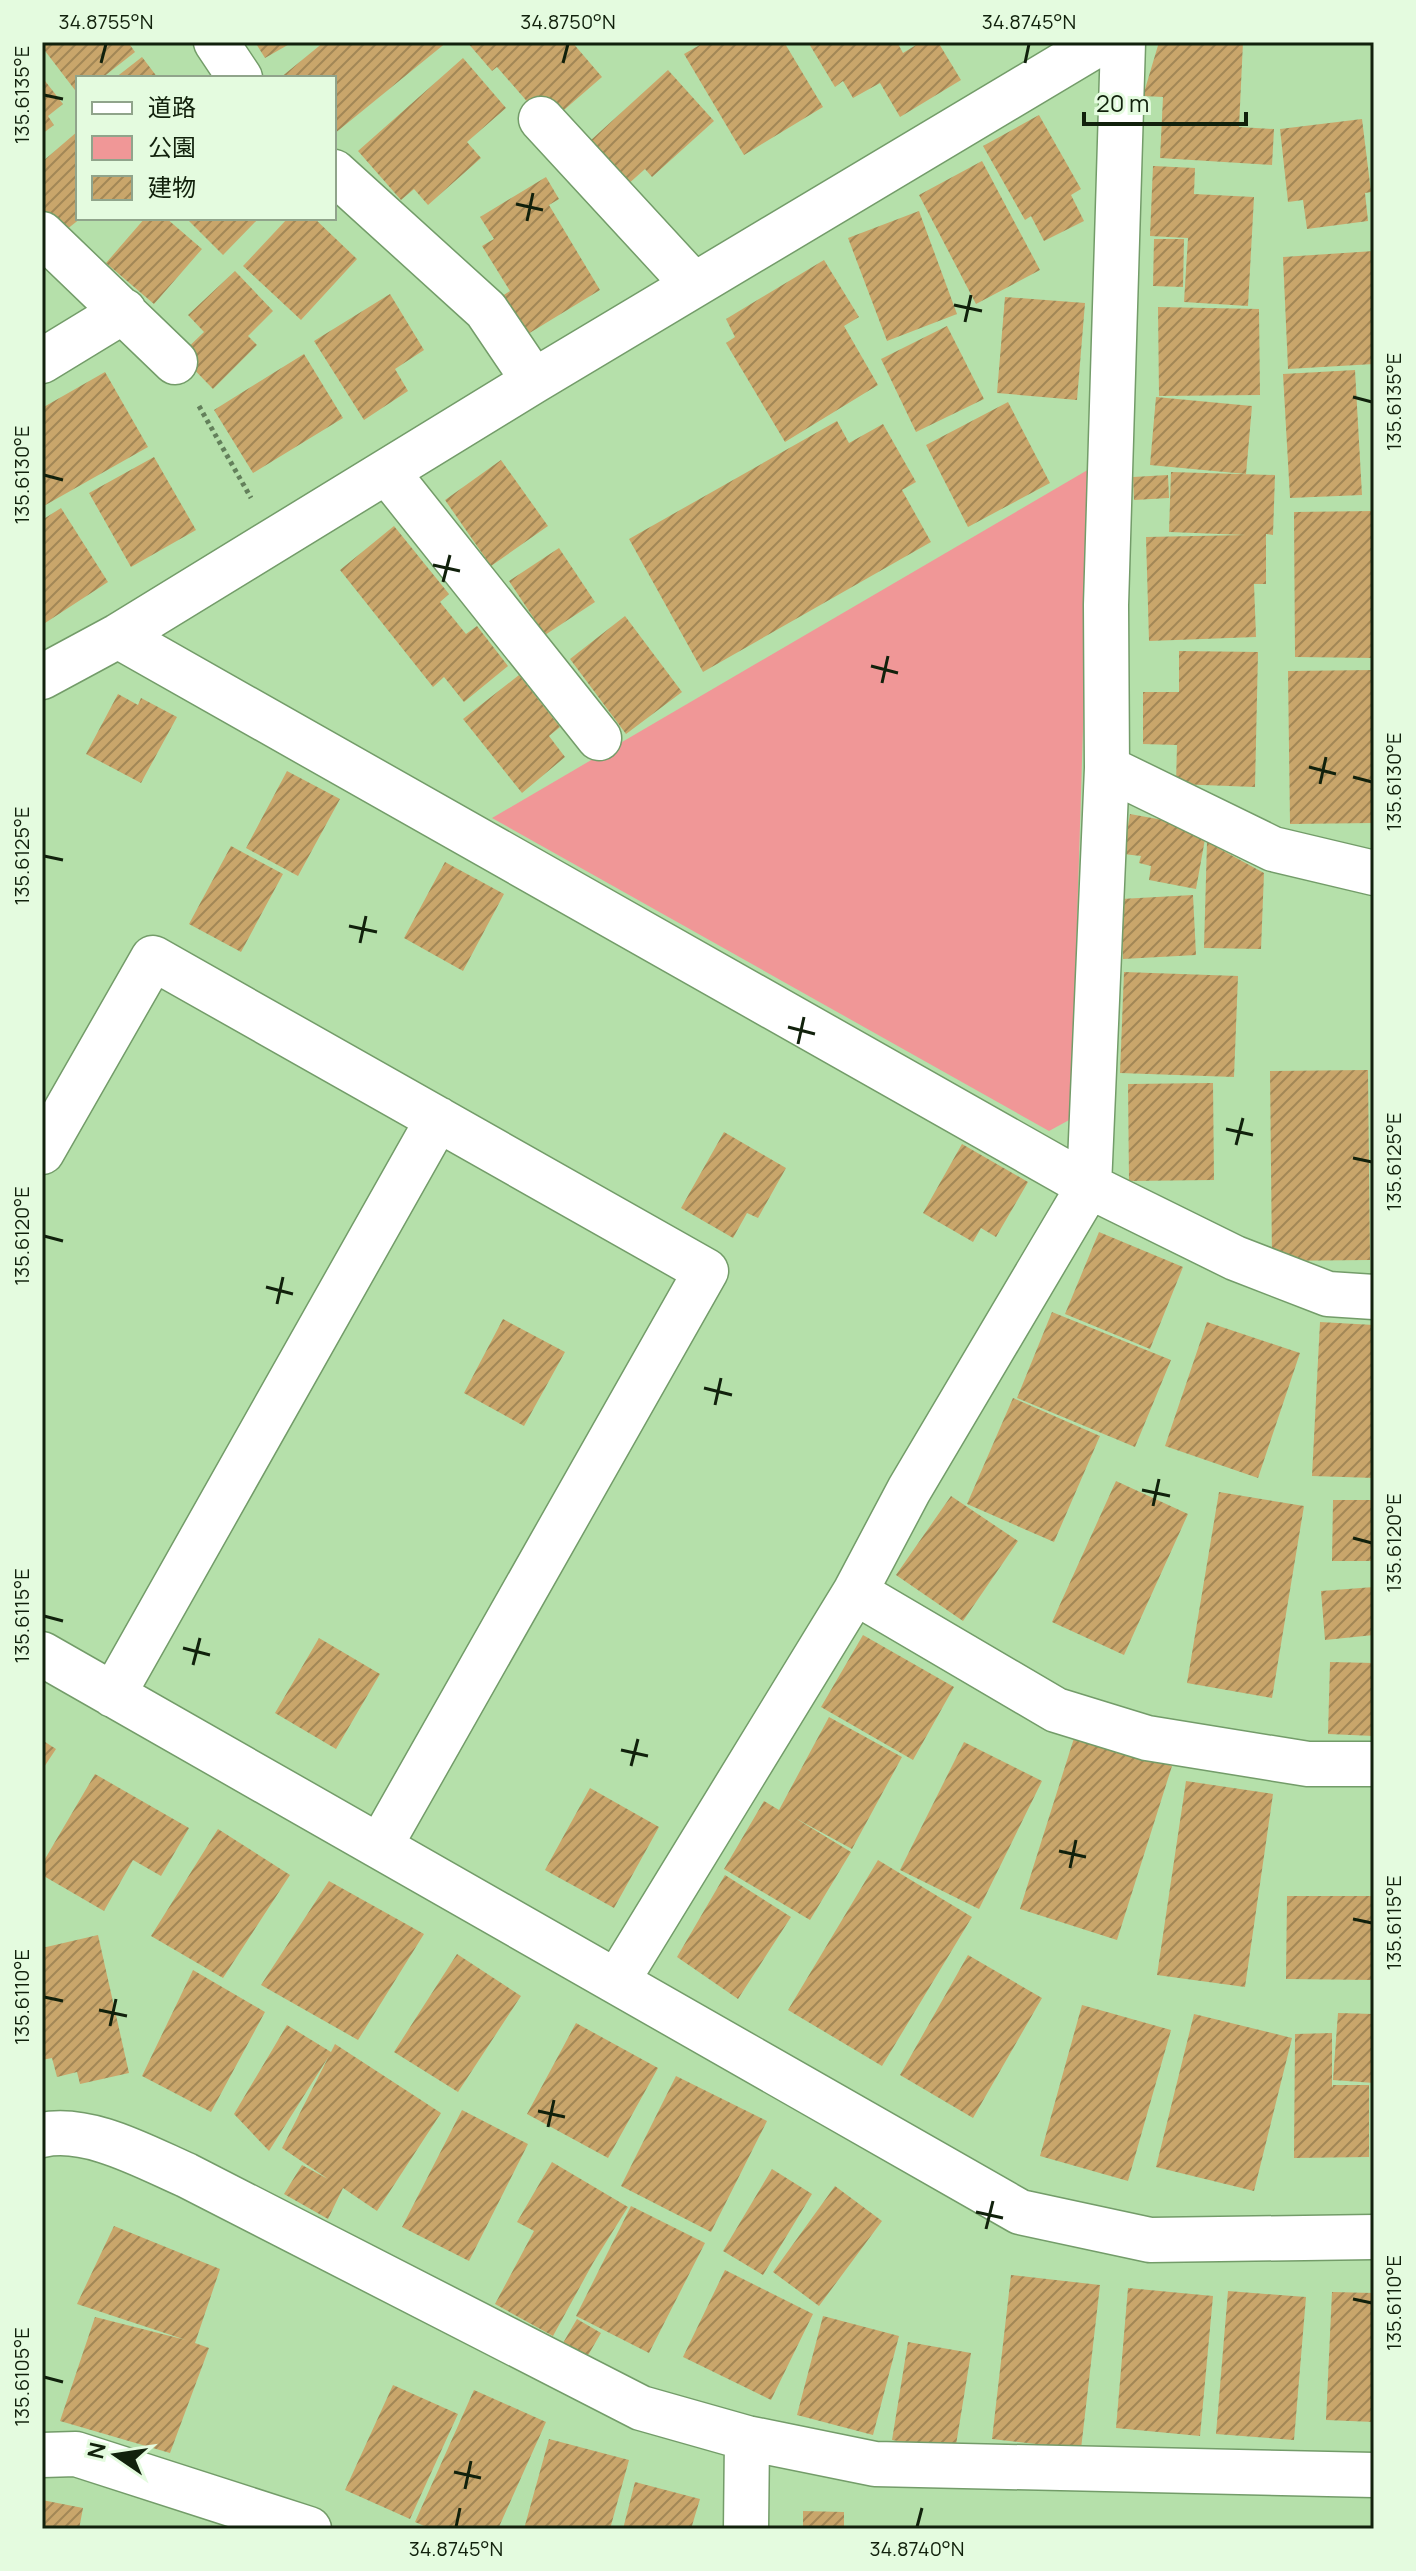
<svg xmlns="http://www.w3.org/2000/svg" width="1416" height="2571" viewBox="0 0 1416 2571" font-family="Manrope,'Noto Sans JP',sans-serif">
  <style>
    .green { fill: #f09797 }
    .building { fill: url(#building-hatch) }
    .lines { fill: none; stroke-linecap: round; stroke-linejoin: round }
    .minor-casing { stroke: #739c69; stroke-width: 47 }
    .path { stroke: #63805b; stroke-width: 5; stroke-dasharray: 4 4; stroke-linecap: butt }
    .minor { stroke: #fff; stroke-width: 44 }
    .ticks { fill: none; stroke: #11210c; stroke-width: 3 }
    .neatline { fill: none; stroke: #11210c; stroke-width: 3 }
    .ticks-label { font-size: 20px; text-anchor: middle; fill: #11210c }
  </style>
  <defs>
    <pattern id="building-hatch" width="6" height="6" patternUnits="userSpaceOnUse" patternTransform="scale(2)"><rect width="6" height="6" fill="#c9a66b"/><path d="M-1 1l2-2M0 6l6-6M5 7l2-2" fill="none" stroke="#a28756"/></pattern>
  </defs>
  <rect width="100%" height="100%" fill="#b5e0aa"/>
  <path class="green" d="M1091 468 1071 1119 1049 1131 492 818Z"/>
  <path class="building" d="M42 42H128L135 52 102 78H78V94L42 47Z
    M255 42H293L265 58Z
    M324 42H447L334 134V78H280Z
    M467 42H572L602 77 557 116 541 97 531 106 497 67 492 71Z
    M705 42H784L823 107 744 155 684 54Z
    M808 42H897L903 53 921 42H938L961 80 900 117 880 83 853 98 843 81 835 87Z
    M1159 42H1243L1239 127 1274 129 1272 165 1160 158 1163 97 1143 96Z
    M142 57 158 78H115Z
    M463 58 506 108 467 142 481 158 428 205 414 189 401 200 358 151Z
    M668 70 714 121 652 177 645 169 617 194 579 151Z
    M42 77 63 104 48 116 54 125 42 134Z
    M1039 115 1081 189 1071 195 1084 221 1044 241 1031 216 1025 220 983 146Z
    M1362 119 1371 192 1365 193 1368 221 1307 229 1303 200 1288 202 1280 129Z
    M78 131V218H81L61 234 42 211V162Z
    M982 161 1040 270 976 304 919 195Z
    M1153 166 1195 168 1194 194 1254 197 1248 306 1184 302 1188 238 1150 236Z
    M546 177 559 199 549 205 600 290 523 337 499 298 510 291 482 246 494 239 480 217Z
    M919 211 957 314 887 341 848 238Z
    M145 218H166L202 249 154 304 106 263Z
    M186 218H259L223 255Z
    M288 218H314L357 259 301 320 243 266Z
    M1154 239H1184L1183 287 1153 286Z
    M1374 251V364L1288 369 1283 257Z
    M824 260 859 317 844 326 878 385 785 442 726 343 735 337 726 319Z
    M235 271 273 311 248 336 257 345 213 389 180 355 204 332 188 315Z
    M390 294 424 350 395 369 408 391 364 420 314 341Z
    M1005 297 1085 303 1077 400 997 393Z
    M1158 307 1259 309 1260 395 1159 396Z
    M947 326 984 399 916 432 881 359Z
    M304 354 343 418 253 473 214 410Z
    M1355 370 1362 495 1290 498 1283 374Z
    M105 372 148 447 42 507V408Z
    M1156 397 1252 406 1246 474 1150 465Z
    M1008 402 1050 483 968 527 926 445Z
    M837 421 849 443 883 424 916 482 902 490 931 542 703 672 629 539Z
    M154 457 196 530 131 567 89 493Z
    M501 460 548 526 491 566 445 500Z
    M1171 472 1275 475 1273 535 1266 534V584H1254L1256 637 1149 641 1146 537 1246 535 1169 532Z
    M1168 475 1169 498 1134 500 1133 477Z
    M61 508 108 582 42 625V520Z
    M1374 511V658L1295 657 1294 512Z
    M394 526 449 594 440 602 466 634 477 626 508 666 464 702 444 677 433 687 340 570Z
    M559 548 595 602 545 635 509 581Z
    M625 616 682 692 626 734 570 659Z
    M1179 651 1258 652 1255 787 1176 784 1177 745 1143 744V692H1179Z
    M1374 670V823L1290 824 1288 671Z
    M519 675 560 727 549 736 565 757 522 793 463 719Z
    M118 694 138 705 141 698 177 717 141 783 86 754Z
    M287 771 340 799 298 876 246 848Z
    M1130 814 1207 828 1196 889 1149 880 1151 866 1139 863 1141 856 1123 854Z
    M1207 842 1264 873 1261 949 1204 948Z
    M231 846 283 874 241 952 189 924Z
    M445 862 504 894 463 971 404 938Z
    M1193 895 1196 955 1123 959 1121 899Z
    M1124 972 1238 976 1234 1077 1120 1073Z
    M1368 1070 1370 1260 1272 1261 1270 1071Z
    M1213 1083 1214 1180 1129 1181 1128 1084Z
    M724 1132 786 1168 758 1218 747 1213 733 1238 681 1208Z
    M962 1144 1028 1182 996 1237 981 1228 973 1242 923 1213Z
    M1099 1232 1183 1267 1150 1349 1065 1314Z
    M1052 1312 1171 1360 1135 1447 1017 1398Z
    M503 1319 565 1352 524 1426 464 1393Z
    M1207 1322 1300 1353 1258 1478 1165 1446Z
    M1320 1322 1374 1325V1478L1312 1476Z
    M1013 1398 1100 1436 1054 1542 967 1504Z
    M1116 1481 1188 1514 1124 1655 1052 1622Z
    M1219 1492 1304 1506 1272 1698 1187 1683Z
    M951 1496 1018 1541 963 1621 896 1575Z
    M1333 1500H1374V1561H1332Z
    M1374 1587V1635L1325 1640 1321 1591Z
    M863 1635 954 1687 913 1760 821 1707Z
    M319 1638 380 1674 336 1749 275 1713Z
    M1330 1662 1374 1663V1736L1328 1734Z
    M829 1717 902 1757 852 1849 795 1818 851 1852 810 1920 724 1869 764 1801 779 1810Z
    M1075 1735 1172 1766 1117 1940 1020 1909Z
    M42 1740 56 1749 42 1770Z
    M964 1742 1042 1781 979 1909 900 1870Z
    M95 1774 189 1828 161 1876 133 1860 104 1911 42 1875V1864Z
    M1186 1781 1273 1794 1245 1987 1157 1975Z
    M590 1788 659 1827 614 1908 545 1870Z
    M218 1829 290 1875 223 1978 151 1936Z
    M878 1860 972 1917 882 2066 788 2010Z
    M725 1875 791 1917 738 1999 677 1957Z
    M329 1881 424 1934 358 2040 261 1985Z
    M1287 1896H1374V1980L1286 1979Z
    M98 1935 129 2073 80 2084 77 2072 57 2077 52 2058 42 2060V1948Z
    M457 1954 521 1996 458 2092 394 2052Z
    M968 1955 1042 1998 973 2118 900 2075Z
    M193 1970 265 2012 211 2112 142 2076Z
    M1082 2005 1171 2030 1128 2181 1040 2156Z
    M1338 2013 1374 2014V2083L1333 2080Z
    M1194 2014 1292 2038 1254 2191 1156 2167Z
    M576 2023 658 2068 608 2158 527 2114Z
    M287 2025 331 2052 335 2044 441 2113 377 2211 343 2188 328 2219 284 2194 302 2165 328 2179 282 2148 329 2056 269 2151 234 2114Z
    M1332 2033V2088L1333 2085H1369V2157L1294 2158 1295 2034Z
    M676 2076 767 2121 711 2232 621 2186Z
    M462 2110 528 2144 469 2261 402 2227Z
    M552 2162 628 2207 593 2263 553 2336 495 2304 534 2231 517 2222Z
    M772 2169 812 2194 763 2275 723 2251Z
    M835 2186 882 2221 819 2306 773 2272Z
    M631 2206 705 2243 649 2353 576 2316Z
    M114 2226 220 2269 195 2343 209 2348 170 2453 60 2421 95 2317 186 2340 77 2304Z
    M725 2270 813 2314 771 2400 683 2357Z
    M1011 2275 1100 2285 1081 2449 992 2439Z
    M1128 2288 1213 2296 1200 2436 1116 2428Z
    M1228 2291 1306 2297 1294 2440 1216 2434Z
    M1332 2292 1374 2293V2422L1326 2420Z
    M823 2316 899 2336 873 2435 797 2415Z
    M577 2319 601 2333 587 2357 563 2343Z
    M908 2342 971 2353 955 2451 892 2440Z
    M393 2385 458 2414 410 2519 345 2490Z
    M474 2390 546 2422 498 2529H431L415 2522Z
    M549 2439 629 2460 610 2529H524Z
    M635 2482 700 2499 691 2529H623Z
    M42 2500 83 2508 79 2529H42Z
    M803 2511 844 2512V2529H803Z"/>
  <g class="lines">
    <g class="minor-casing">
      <path id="minor" d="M216 42 240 78
        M541 119 694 285
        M334 172 486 310 534 381
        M42 234 175 362
        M42 361 124 311
        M387 472 599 738
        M118 636 1089 1186 1235 1258 1328 1294 1374 1297
        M42 677 118 636 534 381 1101 42
        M1107 768 1273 849 1374 873
        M42 1152 153 958 706 1271 380 1846
        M855 1592 1056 1710 1147 1738 1308 1764H1374
        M42 1654 1020 2212 1150 2240 1374 2237
        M113 1695 438 1119
        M617 1981 855 1592 909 1490 1089 1186 1107 768 1106 605 1123 42
        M42 2135C88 2125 145 2157 186 2175L641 2408 747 2438 875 2464 1374 2475
        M42 2455 76 2454 309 2529
        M746 2529 747 2438"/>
    </g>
    <path class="path" d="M199 406 251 498"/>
    <use href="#minor" class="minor"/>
  </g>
  <path class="ticks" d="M101 63 106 44M563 63 568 44M1025 63 1029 44M44 95 63 99M516 204 543 210M527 221 533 193M954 305 982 311M965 322 971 295M1353 397 1372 402M44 475 63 480M433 565 460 571M443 582 450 555M871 666 898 673M882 683 888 656M1309 767 1336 774M1353 777 1372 782M1320 784 1326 757M44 856 63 860M349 926 377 932M360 943 366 916M788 1027 815 1034M798 1044 804 1017M1226 1129 1253 1135M1236 1145 1243 1118M1353 1158 1372 1162M44 1236 63 1241M266 1287 293 1294M277 1304 283 1277M704 1388 732 1395M715 1405 721 1378M1142 1490 1170 1496M1153 1506 1159 1479M1353 1538 1372 1543M44 1616 63 1621M183 1648 210 1655M193 1665 200 1638M621 1750 648 1756M631 1766 638 1739M1059 1851 1086 1857M1070 1868 1076 1840M1353 1919 1372 1923M44 1997 63 2001M99 2010 127 2016M110 2026 116 1999M538 2111 565 2117M548 2127 554 2100M976 2212 1003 2218M986 2229 993 2201M1353 2299 1372 2303M44 2377 63 2382M454 2472 481 2478M465 2489 471 2461M456 2527 460 2508M917 2527 922 2508"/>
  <rect width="1416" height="2571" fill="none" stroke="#e4fbdf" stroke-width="88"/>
  <rect x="76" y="76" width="260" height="144" fill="#e4fbdf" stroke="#90a48b" stroke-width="2"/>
  <rect x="92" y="102" width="40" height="12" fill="#ffffff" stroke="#90a48b" stroke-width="2"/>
  <text x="148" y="116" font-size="24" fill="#11210c">道路</text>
  <rect x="92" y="136" width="40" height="24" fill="#f09797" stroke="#90a48b" stroke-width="2"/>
  <text x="148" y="156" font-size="24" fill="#11210c">公園</text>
  <rect x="92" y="176" width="40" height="24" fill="url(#building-hatch)" stroke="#90a48b" stroke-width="2"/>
  <text x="148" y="196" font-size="24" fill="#11210c">建物</text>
  <g transform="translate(116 2455) rotate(283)" stroke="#e4fbdf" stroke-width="6" paint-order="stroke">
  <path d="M0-6L14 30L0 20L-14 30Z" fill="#11210c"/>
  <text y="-12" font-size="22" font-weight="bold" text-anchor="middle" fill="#11210c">N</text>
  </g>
  <path d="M1084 112v12h162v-12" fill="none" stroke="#11210c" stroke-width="4"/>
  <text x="1096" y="112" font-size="24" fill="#11210c" stroke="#e4fbdf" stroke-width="6" paint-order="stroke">20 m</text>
  <rect x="44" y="44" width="1328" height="2483" class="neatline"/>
  <g class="ticks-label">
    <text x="106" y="29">34.8755°N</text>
    <text x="568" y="29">34.8750°N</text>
    <text x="1029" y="29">34.8745°N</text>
    <text transform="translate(22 95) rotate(-90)" y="7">135.6135°E</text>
    <text transform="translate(1394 402) rotate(-90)" y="7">135.6135°E</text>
    <text transform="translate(22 475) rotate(-90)" y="7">135.6130°E</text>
    <text transform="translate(1394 782) rotate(-90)" y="7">135.6130°E</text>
    <text transform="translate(22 856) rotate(-90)" y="7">135.6125°E</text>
    <text transform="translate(1394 1162) rotate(-90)" y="7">135.6125°E</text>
    <text transform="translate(22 1236) rotate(-90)" y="7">135.6120°E</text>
    <text transform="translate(1394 1543) rotate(-90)" y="7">135.6120°E</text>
    <text transform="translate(22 1616) rotate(-90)" y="7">135.6115°E</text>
    <text transform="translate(1394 1923) rotate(-90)" y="7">135.6115°E</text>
    <text transform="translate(22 1997) rotate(-90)" y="7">135.6110°E</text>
    <text transform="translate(1394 2303) rotate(-90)" y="7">135.6110°E</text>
    <text transform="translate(22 2377) rotate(-90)" y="7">135.6105°E</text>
    <text x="456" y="2556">34.8745°N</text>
    <text x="917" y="2556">34.8740°N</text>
  </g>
</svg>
